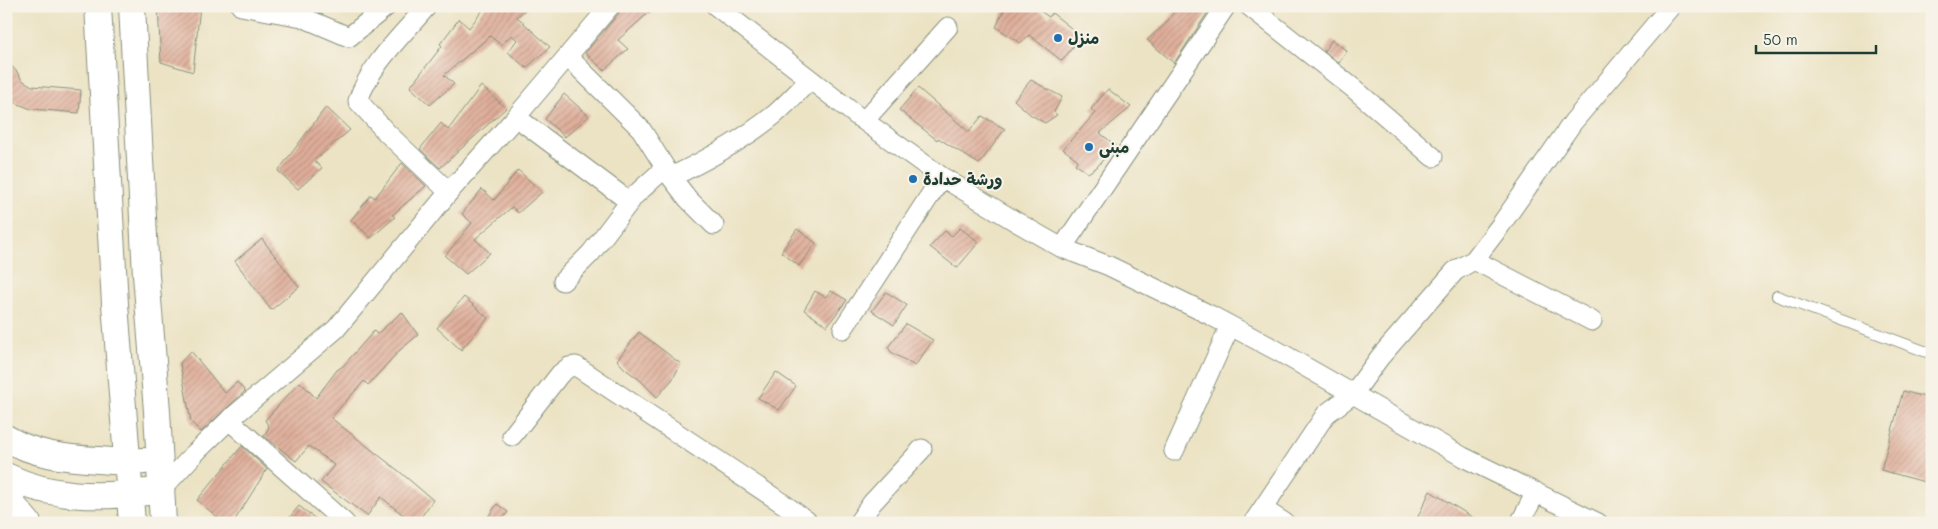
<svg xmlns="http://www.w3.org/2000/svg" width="1938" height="529" viewBox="0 0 1938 529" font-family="Mali,'Playpen Sans Arabic',sans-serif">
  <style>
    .building { fill: url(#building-hatch) }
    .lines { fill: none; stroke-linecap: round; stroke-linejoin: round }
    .lane-casing { stroke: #86907c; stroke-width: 12 }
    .street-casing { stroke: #86907c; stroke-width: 21 }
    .secondary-casing { stroke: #86907c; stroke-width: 28 }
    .lane { stroke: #fff; stroke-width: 10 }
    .street { stroke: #fff; stroke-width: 19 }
    .secondary { stroke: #fff; stroke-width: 26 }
    .poi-dot { fill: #1f6fb2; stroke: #f7f3e8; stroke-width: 2 }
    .labels { text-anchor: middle; stroke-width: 4; stroke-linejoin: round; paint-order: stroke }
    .poi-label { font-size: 16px; font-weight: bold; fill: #1f3d34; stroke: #f7f3e8; text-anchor: start }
  </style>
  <defs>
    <pattern id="building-hatch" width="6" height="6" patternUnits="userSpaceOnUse" patternTransform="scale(1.25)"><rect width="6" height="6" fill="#e0ae9a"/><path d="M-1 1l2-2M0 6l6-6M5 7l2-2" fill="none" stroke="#b58f7e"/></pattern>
  </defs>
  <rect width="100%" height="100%" fill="#f7f3e8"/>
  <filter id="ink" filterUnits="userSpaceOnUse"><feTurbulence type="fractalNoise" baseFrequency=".02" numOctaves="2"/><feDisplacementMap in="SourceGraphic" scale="10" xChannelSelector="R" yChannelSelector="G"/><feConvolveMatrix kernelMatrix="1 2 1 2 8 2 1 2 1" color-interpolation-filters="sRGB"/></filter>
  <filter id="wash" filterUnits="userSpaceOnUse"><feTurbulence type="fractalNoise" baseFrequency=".0096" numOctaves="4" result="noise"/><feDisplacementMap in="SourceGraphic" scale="20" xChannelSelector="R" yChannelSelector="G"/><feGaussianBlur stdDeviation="1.12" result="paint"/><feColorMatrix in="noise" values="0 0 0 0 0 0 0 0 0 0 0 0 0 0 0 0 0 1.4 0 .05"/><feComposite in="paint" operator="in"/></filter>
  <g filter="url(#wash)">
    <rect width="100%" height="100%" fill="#ece3c4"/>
    <g id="blocks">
      <path class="building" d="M158 6H200L193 72 161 62Z
        M486 6H529L517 17 550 47 526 68 508 52 517 40 512 35 501 45 490 36 444 75 454 84 430 105 410 87 442 46 440 44 459 19 469 28Z
        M621 6H656L618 40 628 49 604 70 585 53 619 13Z
        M1006 6H1033L1049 17 1052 13 1081 36 1062 61 1029 35 1020 43 996 27Z
        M1178 6H1212L1174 63 1147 40 1166 23Z
        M1332 40 1347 51 1339 63 1324 51Z
        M6 60 17 72 22 80 32 86 81 90 79 113 31 109 16 103 6 93Z
        M1031 80 1062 97 1054 112 1057 115 1045 123 1031 115 1014 100Z
        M481 86 506 108 440 168 420 149 441 123 448 130Z
        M918 88 969 132 982 116 1005 129 979 164 938 138 937 140 899 110Z
        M1108 89 1131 107 1100 133 1115 145 1097 167 1088 173 1075 164 1078 160 1063 149 1095 113 1091 109Z
        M564 94 589 116 565 137 545 119Z
        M326 107 350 130 314 161 322 168 298 189 278 171Z
        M402 163 426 186 392 215 395 217 371 238 351 220 371 195 375 198Z
        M518 170 542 192 518 213 512 207 475 239 490 253 466 274 445 256 472 223 462 214 482 189 494 200Z
        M960 228 979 242 957 268 930 247 945 231 952 236Z
        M797 229 816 243 799 266 781 252Z
        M262 239 299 287 271 310 235 261Z
        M815 291 825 297 831 291 847 300 827 326 804 310Z
        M886 292 907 305 894 325 872 311Z
        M464 297 488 318 461 350 437 328Z
        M402 312 418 335 400 350 368 385 364 381 331 418 400 472 433 500 417 523H413L381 497 367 516 321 482 334 465 309 446 296 461 264 436 269 427 265 420 300 382 316 398 337 370 343 366 374 331 377 334Z
        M906 324 933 340 915 366 891 352 888 347Z
        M639 332 681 364 672 380 657 397 640 380 625 369 617 360Z
        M191 351 225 393 237 382 245 391 201 432 191 422 180 363Z
        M776 372 796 386 779 410 758 398Z
        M1903 391 1932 399V484L1881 470Z
        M242 446 267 469 233 523H224L197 500Z
        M1430 491 1482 523H1415Z
        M497 504 508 512 499 523H484Z
        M299 506 321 523H285Z"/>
    </g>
  </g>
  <g filter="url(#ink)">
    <use href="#blocks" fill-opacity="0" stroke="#86907c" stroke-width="1"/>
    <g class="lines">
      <g class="lane-casing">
        <path id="lane" d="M1777 296 1932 354"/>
      </g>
      <g class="street-casing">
        <path id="street" d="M241 6 302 17 349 37 387 6
          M427 6C403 35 370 64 358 101L387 133 449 192
          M716 6 856 115 942 177 1020 224 1062 248 1109 266 1210 315 1276 350 1463 457 1598 523
          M1249 6 1353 88 1433 157
          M568 57 641 129 671 177 688 199 714 225
          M516 117 630 202
          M864 121 948 27
          M671 177C707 160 743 140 774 115 787 104 798 91 810 80
          M1062 248 1226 6
          M1474 260 1592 321
          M563 281 591 253 634 196 665 168
          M843 329 942 177
          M229 420 345 523
          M512 436 560 374 569 367 576 366 785 505 807 521 806 523
          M1174 451 1230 326
          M161 490 195 453 229 420 336 329 449 192 516 117 610 6
          M1263 509 1285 523
          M858 523 872 503 922 449
          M1253 523 1326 414 1353 394 1380 357 1455 271 1474 260 1500 226 1573 122 1671 6
          M1520 523 1536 492"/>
      </g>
      <g class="secondary-casing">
        <path id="secondary" d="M98 6 115 304 132 523
          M132 6 146 275 157 411 163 523
          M6 438C34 455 66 458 98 460 114 461 128 463 144 461
          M6 476C51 498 98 498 147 492
          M6 497 28 523"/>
      </g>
      <use href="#lane" class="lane"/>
      <use href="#street" class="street"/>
      <use href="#secondary" class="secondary"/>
    </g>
  </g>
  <g class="poi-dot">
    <circle cx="1058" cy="38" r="5"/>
    <circle cx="1089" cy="147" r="5"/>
    <circle cx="913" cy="179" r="5"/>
  </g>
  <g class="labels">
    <g class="poi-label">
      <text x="1068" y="44">منزل</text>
      <text x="1099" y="153">مبنى</text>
      <text x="923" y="185">ورشة حدادة</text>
    </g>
  </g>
  <rect width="1938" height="529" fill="none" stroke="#f7f3e8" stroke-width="25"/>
  <path d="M1756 45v8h120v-8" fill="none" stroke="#1f3d34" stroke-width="2.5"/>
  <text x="1763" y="45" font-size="15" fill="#1f3d34" stroke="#f7f3e8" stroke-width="4" paint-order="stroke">50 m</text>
</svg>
